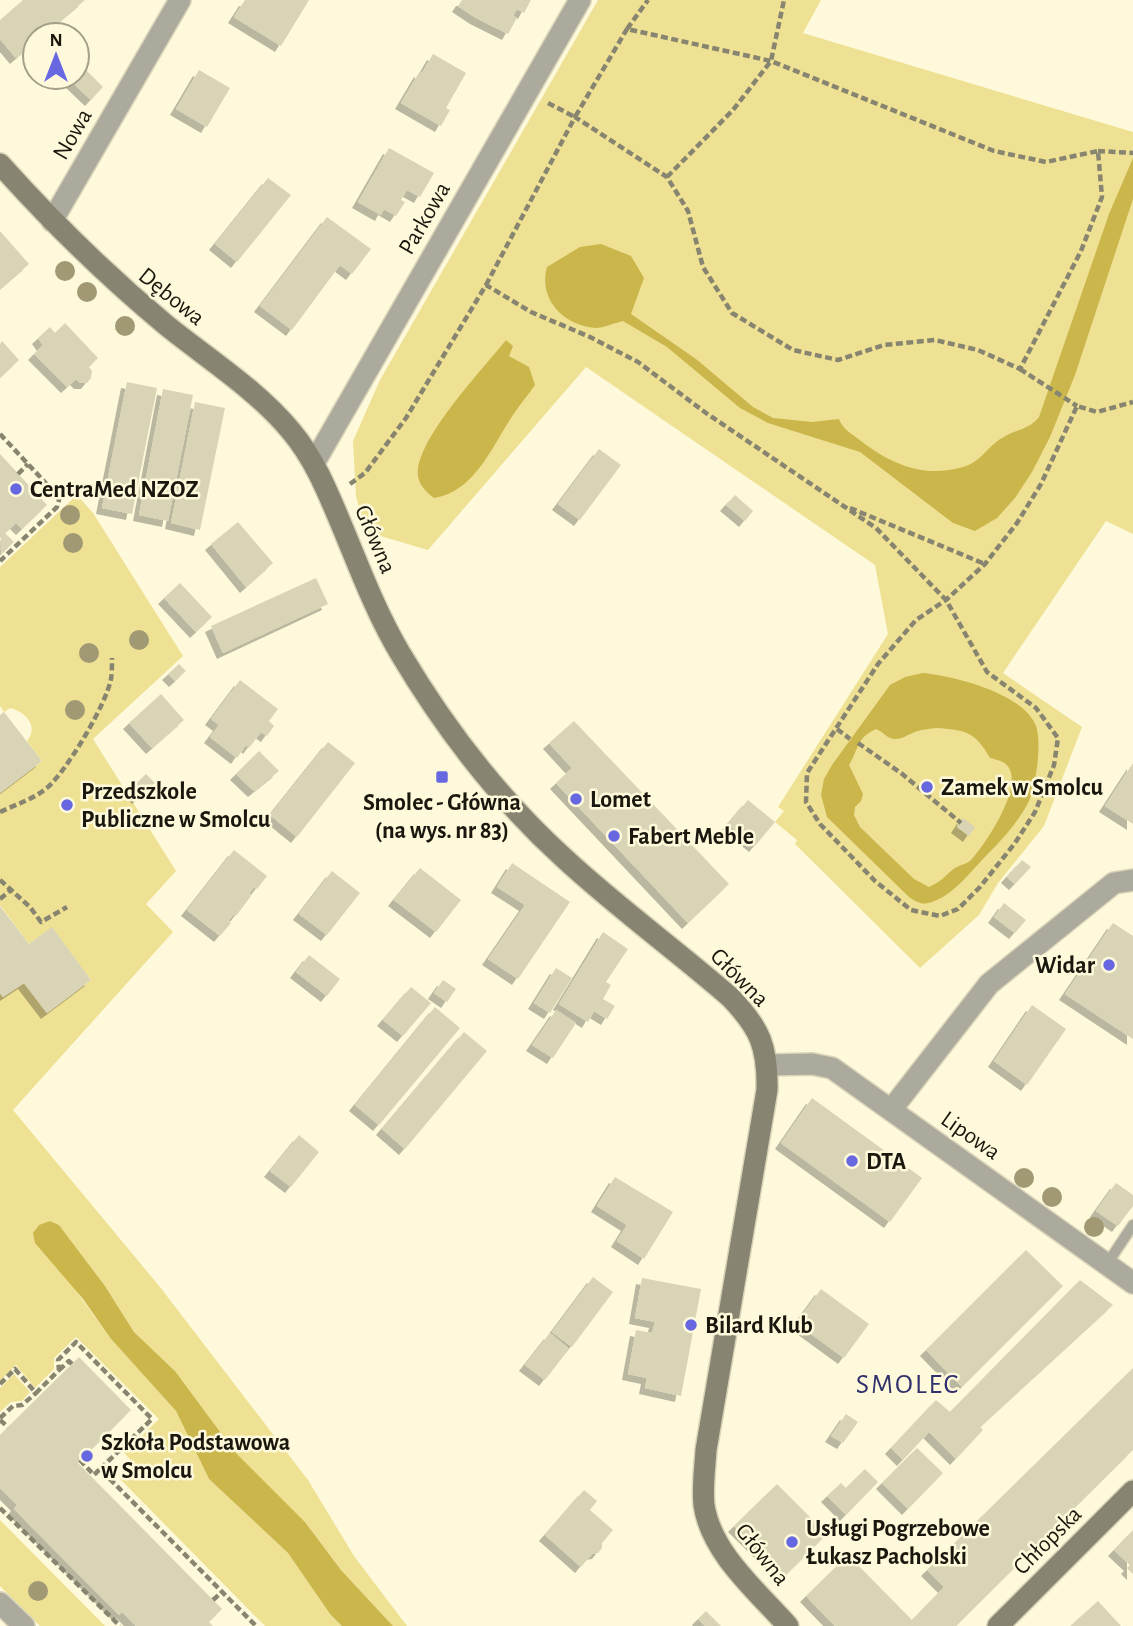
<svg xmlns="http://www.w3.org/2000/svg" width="1133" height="1626" viewBox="0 0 1133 1626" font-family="'Alegreya Sans',sans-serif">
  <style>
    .green { fill: #efe193 }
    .water { fill: #cab64b; fill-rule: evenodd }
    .building { fill: #d9d4b6; filter: url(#shadow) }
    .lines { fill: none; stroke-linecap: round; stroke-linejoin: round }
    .lane-casing { stroke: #dad5b9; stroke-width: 13 }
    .street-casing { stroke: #dad5b9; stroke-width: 24 }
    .secondary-casing { stroke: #dad5b9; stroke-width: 24 }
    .path { stroke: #878470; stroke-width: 4.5; stroke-dasharray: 7 3.5; stroke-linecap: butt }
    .lane { stroke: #aca99d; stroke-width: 10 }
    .street { stroke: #aca99d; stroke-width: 21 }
    .secondary { stroke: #878471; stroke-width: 21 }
    .tree { fill: #a09973 }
    .poi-dot { fill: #6768e1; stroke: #fef9da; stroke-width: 2.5 }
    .labels { text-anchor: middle; stroke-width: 5; stroke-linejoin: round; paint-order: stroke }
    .street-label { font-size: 24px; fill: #1a180e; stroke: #fef9da }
    .poi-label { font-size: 24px; font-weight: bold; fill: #1a180e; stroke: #fef9da; text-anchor: start }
    .quarter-label { font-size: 28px; letter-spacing: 2px; fill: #30316c; stroke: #fef9da }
  </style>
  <defs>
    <filter id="shadow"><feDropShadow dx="-6" dy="6" stdDeviation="0" flood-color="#0004"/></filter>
  </defs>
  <rect width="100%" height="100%" fill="#fef9da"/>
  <path class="green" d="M598 0H821L803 33 1133 132V534L1106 521 1003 673 1082 727 1044 826 998 883 979 915 920 968 795 844 797 840 775 822 784 811 778 807 888 634 875 565 586 367 428 550 367 532 356 497 353 441 380 380Z
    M77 495 93 513 183 656 93 739 176 871 146 904 173 932 13 1110 160 1287 308 1480 354 1556 407 1626H393L341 1570 305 1522 235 1452 175 1371 134 1332 105 1286 59 1225 50 1221 39 1226 34 1233 111 1339 176 1411 209 1479 288 1553 330 1614 342 1626H265L120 1479 135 1464 124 1453 159 1419 76 1337 54 1358V1369L35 1388 16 1365 0 1381V993L3 997 24 983 47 1013 91 980 52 928 29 944 0 905V793L42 761 27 741C39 726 26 712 10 708L4 712 0 706V567Z
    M14 1374 30 1392 22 1401 11 1402 0 1412V1388Z
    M0 1520 105 1626H40L0 1586Z"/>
  <path class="water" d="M1133 158V199L1075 375 1050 437 1032 472 1015 498 997 518 975 531 953 523 860 452 768 423 740 408 667 347 623 321C614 323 604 328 595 328 563 325 538 299 547 267L580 247 601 244 631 256 644 278 631 314 696 359 753 407 773 418 812 422 839 419C843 429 849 432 857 438 889 463 922 479 963 467 981 462 988 446 1002 438 1016 429 1029 430 1039 417L1109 214Z
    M506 340 513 346 509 356 529 367 535 385C529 394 521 403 515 412 494 442 476 492 434 498 427 493 419 485 418 476 414 441 484 368 506 340Z
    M923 673C954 676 1023 693 1036 726 1042 744 1036 784 1029 801 1019 822 999 843 982 860 968 875 949 899 928 903 921 905 915 901 909 897L827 817 821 795 824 779 832 765 890 685 905 677ZM936 728C965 730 975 731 990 758 997 760 1005 761 1009 768 1022 790 985 845 970 861 966 864 960 865 955 868 943 877 944 880 929 887L914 879 860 827 854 815 855 807 861 801 863 794 849 765C859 749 856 738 876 729 882 731 885 736 890 738 901 742 909 733 918 731 924 729 930 729 936 728Z
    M50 1221 59 1225 105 1286 134 1332 175 1371 235 1452 305 1522 341 1570 393 1626H342L330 1614 288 1553 209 1479 176 1411 111 1339 83 1299 35 1243 33 1233 39 1225Z"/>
  <path class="building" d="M23 0H85L43 35H35V42L16 58 0 39V20Z
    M245 0H309L281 46 234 17Z
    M462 0H531L524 13 517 9 513 16 517 18 508 34 476 18 458 6Z
    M433 54 466 73 446 108 450 110 441 126 401 103 420 71 422 73Z
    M85 69 103 87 91 100 72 82Z
    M199 70 230 88 207 127 176 109Z
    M389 148 434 173 420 197 407 190 401 200 405 202 396 216 384 209 381 215 358 202Z
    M268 178 291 195 237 262 215 244Z
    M327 217 371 249 352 274 340 265 292 330 260 306Z
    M0 231 29 264 0 289Z
    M65 323 98 358 89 367 92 371 91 378 87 383H80L76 379 67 387 34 354 43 345 38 338 50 327 55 333Z
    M2 341 19 360 0 378V344Z
    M127 382 157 388 132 514 102 508Z
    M163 389 193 395 168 521 139 515Z
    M195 402 225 408 200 530 171 523Z
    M599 449 621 465 580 520 558 504Z
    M0 454 47 505 22 529 16 523 5 533 14 542 1 554Z
    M735 495 753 511 745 521 726 505Z
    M238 522 273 563 246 587 211 544Z
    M316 578 328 604 223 653 211 626Z
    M180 583 212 617 196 632 164 598Z
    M179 664 186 671 175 681 168 674Z
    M240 680 278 709 269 721 274 726 267 736 261 732 249 748 246 745 237 758 210 737 219 725 211 719Z
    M161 694 184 720 152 748 129 723Z
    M4 712 42 761 0 793V715Z
    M574 721 729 884 688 923 556 783 572 768 549 743Z
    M328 742 355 763 297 837 270 815Z
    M259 751 279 771 254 791 236 774Z
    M1133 763V824L1105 806Z
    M146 774 155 783 138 798 130 789Z
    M748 800 775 822 755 846 728 824Z
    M963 818 975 827 969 836 957 827Z
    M234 850 267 876 257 889 254 887 249 894 251 896 236 916 234 914 228 921 231 923 220 936 187 910Z
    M1022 860 1031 867 1015 884 1007 877Z
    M512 863 570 902 518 979 488 959 525 905 497 887Z
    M420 868 461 900 436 932 394 900Z
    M332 871 360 893 327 935 299 914Z
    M1004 903 1026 920 1015 933 994 917Z
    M0 906 29 944 52 927 91 980 47 1013 24 983 3 997 0 993Z
    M1113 923 1133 936V1039L1065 994Z
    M603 932 628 949 606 982 611 985 603 999 615 1006 607 1019 594 1011 588 1022 559 1004Z
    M309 955 340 979 327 996 296 972Z
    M556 968 572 978 550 1013 534 1003Z
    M443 980 456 989 447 1002 434 993Z
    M411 987 431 1003 403 1036 383 1020Z
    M1032 1005 1066 1029 1027 1085 994 1061Z
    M435 1007 460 1028 379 1125 355 1105Z
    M556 1010 576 1023 553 1058 532 1045Z
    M464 1032 487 1051 405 1149 382 1129Z
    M812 1098 922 1178 890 1222 781 1143Z
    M299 1135 319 1152 291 1187 270 1171Z
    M615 1177 673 1212 644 1259 617 1241 627 1225 597 1206Z
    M1116 1183 1133 1195V1206L1118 1226 1096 1211Z
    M1026 1250 1063 1286 962 1387 926 1350Z
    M593 1277 613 1292 572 1347 552 1332Z
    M642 1278 701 1289 681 1396 645 1388 647 1378 628 1374 636 1330 652 1333 655 1322 635 1318Z
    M1080 1280 1113 1305 980 1427 983 1430 956 1459 929 1432 903 1460 891 1448 936 1400 950 1412Z
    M821 1289 869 1324 844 1358 796 1323Z
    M550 1333 569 1349 545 1380 525 1365Z
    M79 1357 131 1410 78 1463 222 1609 209 1622 213 1626H136L122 1612 119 1615 14 1509 17 1505 0 1488V1435Z
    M1133 1368V1450L956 1626H835L806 1596 848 1555 912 1620 944 1587 927 1570Z
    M846 1414 858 1422 843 1443 831 1436Z
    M917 1448 943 1473 908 1509 882 1483Z
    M865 1469 878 1482 846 1515 827 1496 841 1483 846 1488Z
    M777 1484 827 1534 785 1576 734 1526Z
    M584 1490 597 1501 590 1510 613 1530 602 1543V1548L598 1553 592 1554 581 1567 545 1535Z
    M1133 1530V1574L1127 1568 1130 1565 1114 1550Z
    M1098 1601 1121 1626H1070Z
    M706 1611 721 1626H705L698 1619Z"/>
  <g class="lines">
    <g class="lane-casing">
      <path id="lane" d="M1107 1264 1133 1225"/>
    </g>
    <g class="street-casing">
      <path id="street" d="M52 221 180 0
        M314 463 580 0
        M768 1065 812 1064 832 1068 1133 1283
        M891 1110 989 984 1114 883 1133 880
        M0 1603 24 1626"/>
    </g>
    <g class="secondary-casing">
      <path id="secondary" d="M0 164C52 222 106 275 166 325 208 359 256 389 291 431 313 457 326 488 339 519 358 564 375 611 400 653 445 729 500 800 565 859 618 908 676 950 730 997 760 1028 768 1047 767 1090L706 1450C705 1468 702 1487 704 1505 711 1553 757 1591 788 1626
        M998 1626 1133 1491"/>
    </g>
    <path class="path" d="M548 103 575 117 627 29
      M1098 151 1133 153
      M667 177 733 110 771 61 784 0
      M486 285 575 117 667 177 688 211 703 267 732 313 793 350 838 360 884 345 935 340 978 350 1020 369 1081 251 1102 197 1098 151 1046 162 994 151 771 61 627 29 648 0
      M1020 369 1077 406
      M0 434 55 493 59 500 57 507 0 561
      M18 474 28 464
      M350 484 365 473 406 418 486 285 531 312 590 337 638 362 706 413 876 528 946 600 987 672 1036 708 1058 738 1054 765 1035 812 1015 843 980 887 958 909 940 916 911 910 875 881 820 824 806 802 807 773 878 664 916 620 946 600 985 564 1017 523 1041 484 1077 406 1097 412 1133 402
      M850 508 985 564
      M837 729 850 739
      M858 743 901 773 961 823
      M0 812C17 804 34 799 48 787 67 770 106 705 111 679 112 673 112 665 112 658
      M0 880 30 907 41 922 67 907
      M0 899 11 890
      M59 1370 69 1361 72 1364
      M0 1384 15 1369 36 1393 59 1370 58 1360 76 1342 152 1419 100 1469 256 1626
      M0 1418 13 1406 22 1405 36 1393
      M0 1420 8 1427
      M80 1460 94 1475 100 1469
      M0 1508 120 1626
      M213 1600 222 1592"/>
    <use href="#lane" class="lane"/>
    <use href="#street" class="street"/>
    <use href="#secondary" class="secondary"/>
  </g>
  <g class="tree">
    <circle cx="65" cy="271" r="10"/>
    <circle cx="87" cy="292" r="10"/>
    <circle cx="125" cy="326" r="10"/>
    <circle cx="70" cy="515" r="10"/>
    <circle cx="73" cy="543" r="10"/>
    <circle cx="139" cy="640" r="10"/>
    <circle cx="89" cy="653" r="10"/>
    <circle cx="75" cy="710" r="10"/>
    <circle cx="1024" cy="1178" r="10"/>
    <circle cx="1052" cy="1197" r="10"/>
    <circle cx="1094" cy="1227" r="10"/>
    <circle cx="38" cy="1591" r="10"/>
  </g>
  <g class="poi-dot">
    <circle cx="16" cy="489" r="7"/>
    <rect x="435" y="770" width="14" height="14" rx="3.5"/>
    <circle cx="927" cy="787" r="7"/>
    <circle cx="576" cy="799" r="7"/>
    <circle cx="67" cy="805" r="7"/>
    <circle cx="614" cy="836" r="7"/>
    <circle cx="1109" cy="965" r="7"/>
    <circle cx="852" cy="1161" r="7"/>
    <circle cx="691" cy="1325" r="7"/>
    <circle cx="87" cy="1456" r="7"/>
    <circle cx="792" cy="1542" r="7"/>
  </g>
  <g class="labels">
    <g class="street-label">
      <text transform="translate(72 134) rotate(-60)" y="8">Nowa</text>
      <text transform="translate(424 218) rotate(-60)" y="8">Parkowa</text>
      <text transform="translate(172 296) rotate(39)" y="8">Dębowa</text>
      <text transform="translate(376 539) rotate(67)" y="8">Główna</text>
      <text transform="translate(740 977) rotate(45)" y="8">Główna</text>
      <text transform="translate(971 1135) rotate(35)" y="8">Lipowa</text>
      <text transform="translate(1047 1540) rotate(-45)" y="8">Chłopska</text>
      <text transform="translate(763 1554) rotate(52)" y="8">Główna</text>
    </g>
    <g class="poi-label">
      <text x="30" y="497">CentraMed NZOZ</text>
      <text x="941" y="795">Zamek w Smolcu</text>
      <text x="81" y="799">Przedszkole<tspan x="81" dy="28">Publiczne w Smolcu</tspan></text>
      <text x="590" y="807">Lomet</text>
      <text x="442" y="810" text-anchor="middle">Smolec - Główna<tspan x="442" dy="28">(na wys. nr 83)</tspan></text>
      <text x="628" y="844">Fabert Meble</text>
      <text x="1095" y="973" text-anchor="end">Widar</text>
      <text x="866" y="1169">DTA</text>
      <text x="705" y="1333">Bilard Klub</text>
      <text x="101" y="1450">Szkoła Podstawowa<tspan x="101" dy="28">w Smolcu</tspan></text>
      <text x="806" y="1536">Usługi Pogrzebowe<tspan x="806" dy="28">Łukasz Pacholski</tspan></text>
    </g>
    <g class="quarter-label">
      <text x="908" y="1393">SMOLEC</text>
    </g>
  </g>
  <g transform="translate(56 56)"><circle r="33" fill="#fef9da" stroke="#a39f88" stroke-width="2"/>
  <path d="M0-5L12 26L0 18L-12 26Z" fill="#6768e1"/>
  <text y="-10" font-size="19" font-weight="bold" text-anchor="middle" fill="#1a180e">N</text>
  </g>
</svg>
